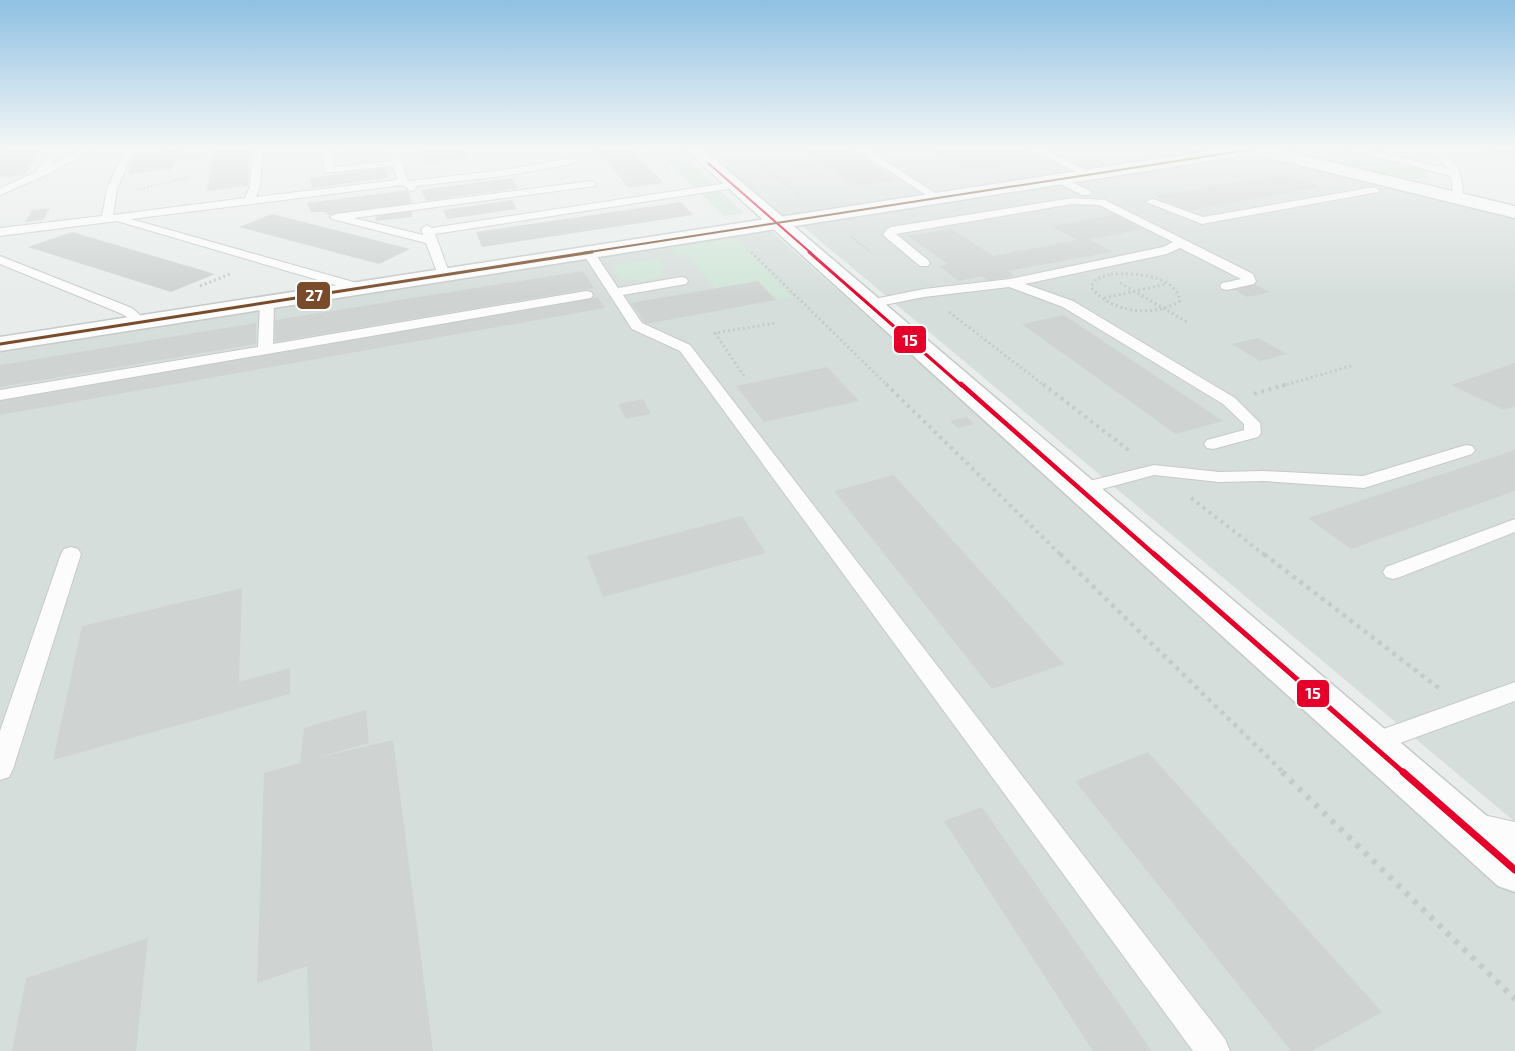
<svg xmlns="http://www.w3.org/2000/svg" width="1515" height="1051" viewBox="0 0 1515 1051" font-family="'Exo 2',sans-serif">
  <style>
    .built { fill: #d6dedb }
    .green { fill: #d1e6d8 }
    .building { fill: #cfd4d2 }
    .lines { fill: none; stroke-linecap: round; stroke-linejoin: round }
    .lane-casing { stroke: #c5cac8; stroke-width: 2 }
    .street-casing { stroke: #c5cac8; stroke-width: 3 }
    .secondary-casing { stroke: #c3cbc8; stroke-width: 3 }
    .path-far4 { stroke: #c3ccca; stroke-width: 2; stroke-dasharray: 1.5 2; stroke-linecap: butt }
    .path-far3 { stroke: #c3ccca; stroke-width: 3; stroke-dasharray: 2 3; stroke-linecap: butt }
    .path-far2 { stroke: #c3ccca; stroke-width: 4; stroke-dasharray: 3 4.5; stroke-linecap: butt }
    .path-far1 { stroke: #c3ccca; stroke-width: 4.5; stroke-dasharray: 4 5; stroke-linecap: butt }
    .path { stroke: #c3ccca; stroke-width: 6; stroke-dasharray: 4.5 7; stroke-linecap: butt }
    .lane { fill: #fcfcfc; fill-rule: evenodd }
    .street { fill: #fcfcfc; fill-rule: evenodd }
    .secondary { fill: #fcfcfc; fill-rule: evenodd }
    .bus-1-far4-casing { stroke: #f7fbf9; stroke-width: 4.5 }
    .bus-1-far3-casing { stroke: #f7fbf9; stroke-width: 6 }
    .bus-1-far2-casing { stroke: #f7fbf9; stroke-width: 9 }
    .bus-1-far1-casing { stroke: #f7fbf9; stroke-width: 10 }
    .bus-1-casing { stroke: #f7fbf9; stroke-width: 11 }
    .bus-2-far1-casing { stroke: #f7fbf9; stroke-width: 4.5 }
    .bus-2-casing { stroke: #f7fbf9; stroke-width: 6 }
    .bus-1-far4 { stroke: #e4002b; stroke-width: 2 }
    .bus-1-far3 { stroke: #e4002b; stroke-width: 3 }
    .bus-1-far2 { stroke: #e4002b; stroke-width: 4.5 }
    .bus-1-far1 { stroke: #e4002b; stroke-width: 5 }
    .bus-1 { stroke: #e4002b; stroke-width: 7 }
    .bus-2-far1 { stroke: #7a4b2a; stroke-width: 2 }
    .bus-2 { stroke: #7a4b2a; stroke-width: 3 }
    .line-badge { stroke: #f7fbf9; stroke-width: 2 }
    .badge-label { font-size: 16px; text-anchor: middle; font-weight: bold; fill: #fff }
  </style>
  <rect width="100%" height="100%" fill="#e8edeb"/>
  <path class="built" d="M705 149H1222L785 217Z
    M1252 153 1515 215V822L800 224Z
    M771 231 1515 890V1051H0V352Z"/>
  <path class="green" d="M347 149H384L387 159 350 164Z
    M654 149H676L744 213 724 216Z
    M1281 149H1337L1417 168 1425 171 1429 176 1421 179 1402 178Z
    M735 238 792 297 776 300 757 281 715 288 688 255 677 256 670 248Z
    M659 259 664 268 660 277 642 281 619 278 611 266Z"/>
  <path class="building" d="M4 149H41L25 175 0 178V154Z
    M183 149 182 155 200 153 199 159 174 161 172 169 128 174 135 155Z
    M214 149H250L248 186 207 191Z
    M421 149H463L468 158 426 163Z
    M595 149H631L664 183 629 188Z
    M801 149H848L896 180 854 186Z
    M938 149H1018L1041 161 968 171 930 150Z
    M1478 149H1500L1515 152V158Z
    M385 168 389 178 312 188 310 178Z
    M1287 174 1320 187 1186 211 1155 196Z
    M511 178 519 188 426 201 421 190Z
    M408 190 412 203 328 215 326 212H311L307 203Z
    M512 200 517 209 447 219 443 210Z
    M681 202 693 215 482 247 476 232Z
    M50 208 43 220 25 222 32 210Z
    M412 211V217L375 221 376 215Z
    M272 214 410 249 379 264 239 227Z
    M1115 215 1143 229 1089 239 1112 252 1008 271 1015 276 988 281 981 276 959 281 939 266 948 264 908 236 951 229 993 256 1078 240 1052 226Z
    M72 232 215 274 171 292 28 247Z
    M583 271 594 288 275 342V320Z
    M758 281 776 300 646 324 631 303Z
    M1253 284 1271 292 1247 297 1231 288Z
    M598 297 605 308 0 415V399Z
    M1064 315 1223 421 1176 434 1022 324Z
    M256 323V344L0 387V365Z
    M1258 338 1287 354 1260 361 1231 344Z
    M1515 363V406L1504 410 1451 385Z
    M827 367 859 401 764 422 736 386Z
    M643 399 651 414 626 419 618 404Z
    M967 417 974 424 958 428 950 421Z
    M1515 450V491L1351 549 1308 518Z
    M894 475 1064 664 992 689 834 491Z
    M742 516 766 553 603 597 587 556Z
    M242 588 239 682 290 668V694L53 760 82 626Z
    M366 710 369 743 315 758 393 740 433 1051H310L307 966 257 983 264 773 300 763 304 728Z
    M1148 752 1382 1012 1312 1051H1291L1075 781Z
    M982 807 1152 1051H1093L944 821Z
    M148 938 136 1051H12L26 978Z"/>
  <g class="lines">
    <g class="lane-casing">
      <path id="lane" d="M53 149H63L52 164 82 149H95L44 176 0 195V188L36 172Z
        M125 149 134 151 117 189 113 215 245 198 250 186 253 149H263L260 186 256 197 397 180 393 166 325 173 321 149H331L334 167 391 161 387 149H397L408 180 410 181 504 170 572 158 577 161 572 164 504 176 416 186 415 190 411 191 403 185 131 219 364 285 366 288 359 292 117 221 0 236V228L102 216 107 189Z
        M193 149H203V151L198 154Z
        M855 149H867L943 198 938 201 934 200Z
        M1031 149H1044L1095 175 1086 177Z
        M1347 149H1365L1449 169 1431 149H1442C1459 162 1463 178 1463 198L1458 201 1453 198 1451 176Z
        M1059 176 1090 191 1091 193 1090 195H1082L1055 181V177Z
        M591 181 596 184 595 186 354 218 423 235 421 229 427 225 432 228 734 182 739 185 734 188 435 234 450 275 444 279 438 275 426 243 332 219 330 217 336 214Z
        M1374 187 1379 190 1378 192 1202 224 1146 202 1152 199 1156 200 1203 217Z
        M1072 198 1105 200 1253 274 1256 281 1254 284 1227 290 1222 289 1220 286 1222 283 1241 279 1180 248 1167 254 1025 284 1073 301 1235 398 1260 423 1261 433 1258 437 1213 449 1207 448 1204 444 1207 440 1244 430V424L1223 404 1063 307 1009 287 924 297 869 308 862 304 869 300 924 289 1010 279 1163 247 1173 242 1099 205 1072 204 896 234 928 260 930 263 928 266H920L883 235 887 229 891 227Z
        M588 248 592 249 618 288 681 277 686 278 688 281 686 284 623 295 642 323 690 345 1225 1039 1230 1051H1193L680 351 632 329 582 252Z
        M0 256 132 308 148 322 141 326 122 314 0 264Z
        M586 291 591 292 593 295 591 298 0 400V390L258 347 260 302 267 298 274 302 273 344Z
        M1466 445 1472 446 1475 450 1472 454 1364 488 1264 481 1219 482 1154 475 1080 495 1073 493 1071 489 1073 485 1154 465 1219 472 1264 471 1363 476Z
        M1515 519V532L1400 577 1393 579 1386 577 1383 572 1386 567Z
        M71 547 78 549 81 554 13 769 9 777 0 780V731L61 554 64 549Z
        M1515 682V701L1370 754 1361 751 1357 744 1361 737Z
        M1479 814 1515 822V846L1469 835 1465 826 1469 817Z"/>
    </g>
    <g class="street-casing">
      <path id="street" d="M1221 149H1276L1515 206V218L1254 154 0 351V337Z"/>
    </g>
    <g class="secondary-casing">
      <path id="secondary" d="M685 149H703L1515 840V892L1498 886Z"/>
    </g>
    <path class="path-far4" d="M647 149 671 173
      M740 149 801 196
      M770 172 812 166
      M137 190 189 177
      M851 237 871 252"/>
    <path class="path-far3" d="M751 252 888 386
      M1111 274C1133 273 1175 274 1180 301 1153 318 1111 313 1091 287L1096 279Z
      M1120 283 1187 322
      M200 286 230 274
      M1104 298 1167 284
      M949 312 1045 386
      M744 376 715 333 776 323
      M1282 386 1354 365"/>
    <path class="path-far2" d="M886 384 1062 556
      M1043 384 1131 452
      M1254 394 1287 384
      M1191 498 1266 556"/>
    <path class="path-far1" d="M1060 554 1284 773
      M1264 554 1440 689"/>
    <path class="path" d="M1282 772 1515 999"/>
    <use href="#lane" class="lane"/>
    <use href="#street" class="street"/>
    <use href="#secondary" class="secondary"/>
    <g class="bus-1-far4-casing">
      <path id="bus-1-far4" d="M708 163 811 253"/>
    </g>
    <g class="bus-1-far3-casing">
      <path id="bus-1-far3" d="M809 252 962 386"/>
    </g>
    <g class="bus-1-far2-casing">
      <path id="bus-1-far2" d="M961 384 1156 556"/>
    </g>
    <g class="bus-1-far1-casing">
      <path id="bus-1-far1" d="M1154 554 1404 773"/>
    </g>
    <g class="bus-1-casing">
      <path id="bus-1" d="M1403 772 1515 870"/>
    </g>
    <g class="bus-2-far1-casing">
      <path id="bus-2-far1" d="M583 253 1254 149"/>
    </g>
    <g class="bus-2-casing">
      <path id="bus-2" d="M0 344 592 252"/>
    </g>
    <use href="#bus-1-far4" class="bus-1-far4"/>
    <use href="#bus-1-far3" class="bus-1-far3"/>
    <use href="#bus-1-far2" class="bus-1-far2"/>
    <use href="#bus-1-far1" class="bus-1-far1"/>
    <use href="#bus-1" class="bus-1"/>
    <use href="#bus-2-far1" class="bus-2-far1"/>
    <use href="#bus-2" class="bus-2"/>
  </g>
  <linearGradient id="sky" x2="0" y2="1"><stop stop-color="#8fc1e3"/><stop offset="0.5" stop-color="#f5f7f6"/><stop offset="1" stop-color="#f5f7f6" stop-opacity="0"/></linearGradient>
  <rect width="1515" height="296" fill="url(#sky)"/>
  <g class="line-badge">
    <rect x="296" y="281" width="35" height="29" rx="6" fill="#7a4b2a"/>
    <rect x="893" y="325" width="34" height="29" rx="6" fill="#e4002b"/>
    <rect x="1296" y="679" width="34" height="29" rx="6" fill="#e4002b"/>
  </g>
  <g class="badge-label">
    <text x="314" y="301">27</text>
    <text x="910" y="346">15</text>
    <text x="1313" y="699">15</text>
  </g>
</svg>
